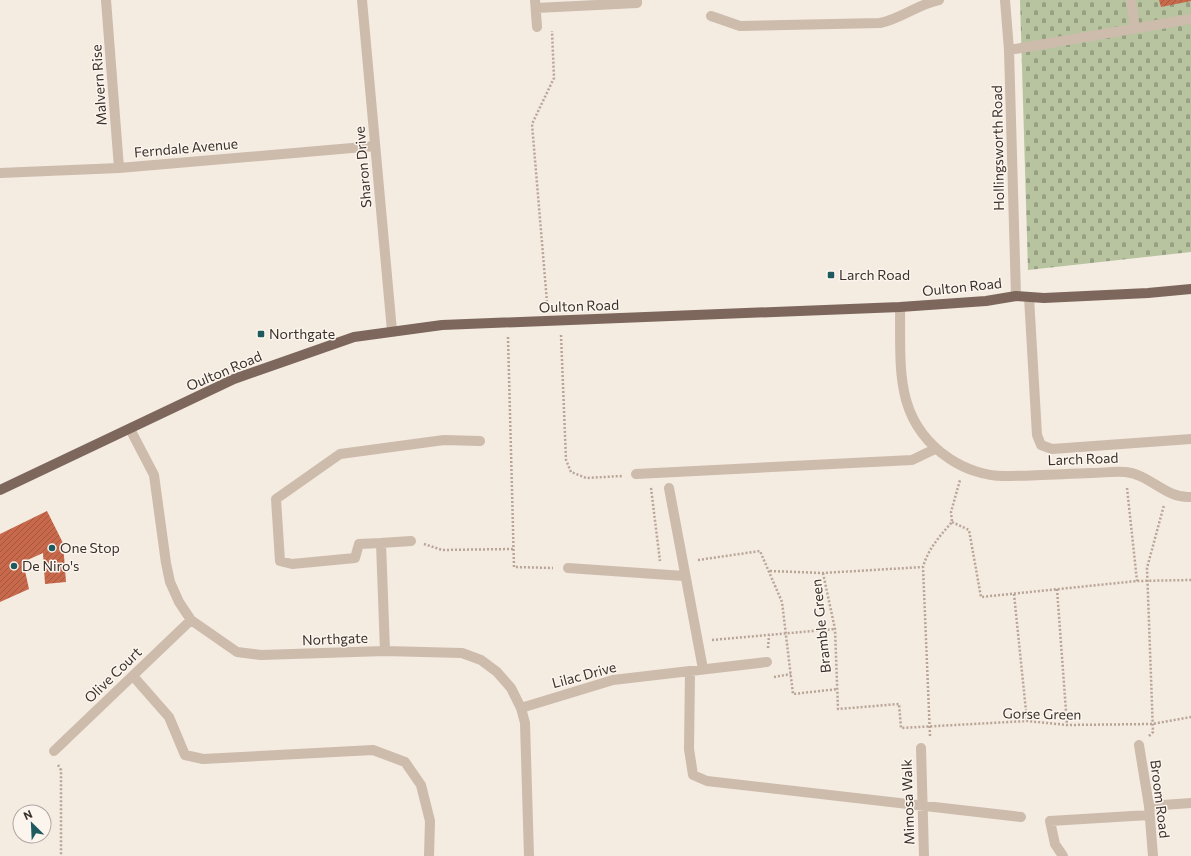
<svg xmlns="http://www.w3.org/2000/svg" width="1191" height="856" viewBox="0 0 1191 856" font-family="Commissioner,sans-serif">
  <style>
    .cemetery { fill: url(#cemetery-stones) }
    .building { fill: url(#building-hatch) }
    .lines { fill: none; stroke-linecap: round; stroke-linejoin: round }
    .path { stroke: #b9a596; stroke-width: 2.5; stroke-dasharray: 2 2; stroke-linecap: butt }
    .minor { stroke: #cdbbac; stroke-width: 10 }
    .major { stroke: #7d675c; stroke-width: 10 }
    .poi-dot { fill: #1f5a5e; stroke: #fbf5ee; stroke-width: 1.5 }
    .labels { text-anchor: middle; stroke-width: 3; stroke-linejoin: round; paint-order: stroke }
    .street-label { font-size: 14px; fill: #3b302b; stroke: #fbf5ee }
    .poi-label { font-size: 14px; fill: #3b302b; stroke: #fbf5ee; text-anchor: start }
  </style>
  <defs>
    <pattern id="cemetery-stones" width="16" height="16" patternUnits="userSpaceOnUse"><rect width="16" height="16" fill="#b8c4a0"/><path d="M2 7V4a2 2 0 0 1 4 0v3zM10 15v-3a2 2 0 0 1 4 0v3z" fill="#97a083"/></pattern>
    <pattern id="building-hatch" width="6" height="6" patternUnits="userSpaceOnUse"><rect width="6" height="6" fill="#c8694b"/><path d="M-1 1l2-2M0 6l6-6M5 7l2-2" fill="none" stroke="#a4573f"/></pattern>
  </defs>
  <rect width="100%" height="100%" fill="#f4ebe1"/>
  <path class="cemetery" d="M1020 0H1191V252L1028 270Z"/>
  <path class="building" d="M1159 0H1191V1L1161 7Z
    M47 511 63 543 66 582 45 584 43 553 23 562 29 589 0 602V534Z"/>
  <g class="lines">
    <path class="path" d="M547 302 532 124 554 78 552 31
      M561 335 566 460 571 472 586 478 622 476
      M508 337 514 567 553 568
      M651 488 660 561
      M1127 488 1137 581
      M952 522 969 530 981 597 1137 581 1191 580
      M424 544 442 550 513 549
      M698 560 760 551 782 602 793 694 838 689
      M770 571 823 573 923 567
      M823 573 835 629 838 709 899 704 901 728 1027 721 1067 725 1152 724 1191 717
      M1057 589 1067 725
      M1014 594 1027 721
      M712 640 835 629
      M768 648 769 635
      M774 677 791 674
      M930 736 923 567C928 549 940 536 952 522L951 512 960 480
      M1149 736 1153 732 1147 568 1164 505
      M58 765 61 770V856"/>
    <path class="minor" d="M106 0 119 168
      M362 0 392 331
      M535 0 537 27
      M1005 0 1009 50 1016 296
      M1131 0 1135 29
      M536 8 637 3V0
      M711 16 740 26 880 23C901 19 918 4 939 0
      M1009 50 1191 19
      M0 173 119 168 375 146
      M1029 297 1037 435 1041 445 1052 449 1191 439
      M900 307C901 367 893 421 950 459 965 469 985 476 1004 476 1033 476 1062 474 1091 473 1102 473 1114 471 1125 472 1150 474 1165 499 1191 497
      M130 429 154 475 166 563 170 582 179 602 191 620 237 652 261 655 385 651 462 653 481 660 497 672 511 688 521 708 525 723 529 856
      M636 474 912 460 935 449
      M669 488 703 669
      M381 543 359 544 355 558 292 564 280 561 276 499 340 454 444 440 480 441
      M568 568 684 576
      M385 651 381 543 411 541
      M690 671 689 749 693 775 707 781 1021 817
      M133 676 169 717 185 755 203 759 373 750 405 762 421 785 430 821 429 856
      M521 708 613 680 767 662
      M1139 745 1149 806 1153 856
      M921 748 924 856
      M54 751 191 620
      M1149 806 1191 803
      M1063 856 1055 844 1050 821 1149 815"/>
    <path class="major" d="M0 490 234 379 354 337 442 325 900 307 986 301 1016 296 1044 298 1148 293 1191 289"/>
  </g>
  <g class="poi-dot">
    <rect x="827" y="271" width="8" height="8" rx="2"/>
    <rect x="257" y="330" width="8" height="8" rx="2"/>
    <circle cx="52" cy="548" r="4"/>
    <circle cx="14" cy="566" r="4"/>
  </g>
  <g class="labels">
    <g class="street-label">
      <text transform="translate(99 85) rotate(-94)" y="5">Malvern Rise</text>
      <text transform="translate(186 148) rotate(-5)" y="5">Ferndale Avenue</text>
      <text transform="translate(998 148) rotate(-91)" y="5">Hollingsworth Road</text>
      <text transform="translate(363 167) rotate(-95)" y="5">Sharon Drive</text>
      <text transform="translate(962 287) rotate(-6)" y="5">Oulton Road</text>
      <text transform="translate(579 306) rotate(-2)" y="5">Oulton Road</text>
      <text transform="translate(224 371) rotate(-23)" y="5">Oulton Road</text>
      <text transform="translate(1083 459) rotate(-2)" y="5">Larch Road</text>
      <text transform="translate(821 626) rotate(-96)" y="5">Bramble Green</text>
      <text transform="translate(335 639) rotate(-2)" y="5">Northgate</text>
      <text transform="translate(113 675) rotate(-44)" y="5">Olive Court</text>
      <text transform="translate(584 675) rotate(-15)" y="5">Lilac Drive</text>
      <text transform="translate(1042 714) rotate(1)" y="5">Gorse Green</text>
      <text transform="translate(1160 799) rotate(83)" y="5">Broom Road</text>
      <text transform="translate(908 802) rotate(-92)" y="5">Mimosa Walk</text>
    </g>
    <g class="poi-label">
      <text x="839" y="280">Larch Road</text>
      <text x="269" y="339">Northgate</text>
      <text x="60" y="553">One Stop</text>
      <text x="22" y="571">De Niro's</text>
    </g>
  </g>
  <g transform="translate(32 824) rotate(336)"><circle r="19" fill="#fbf5ee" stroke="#aea6a0"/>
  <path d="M0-3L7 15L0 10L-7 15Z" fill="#1f5a5e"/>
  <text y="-6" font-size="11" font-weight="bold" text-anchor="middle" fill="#3b302b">N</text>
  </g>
</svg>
